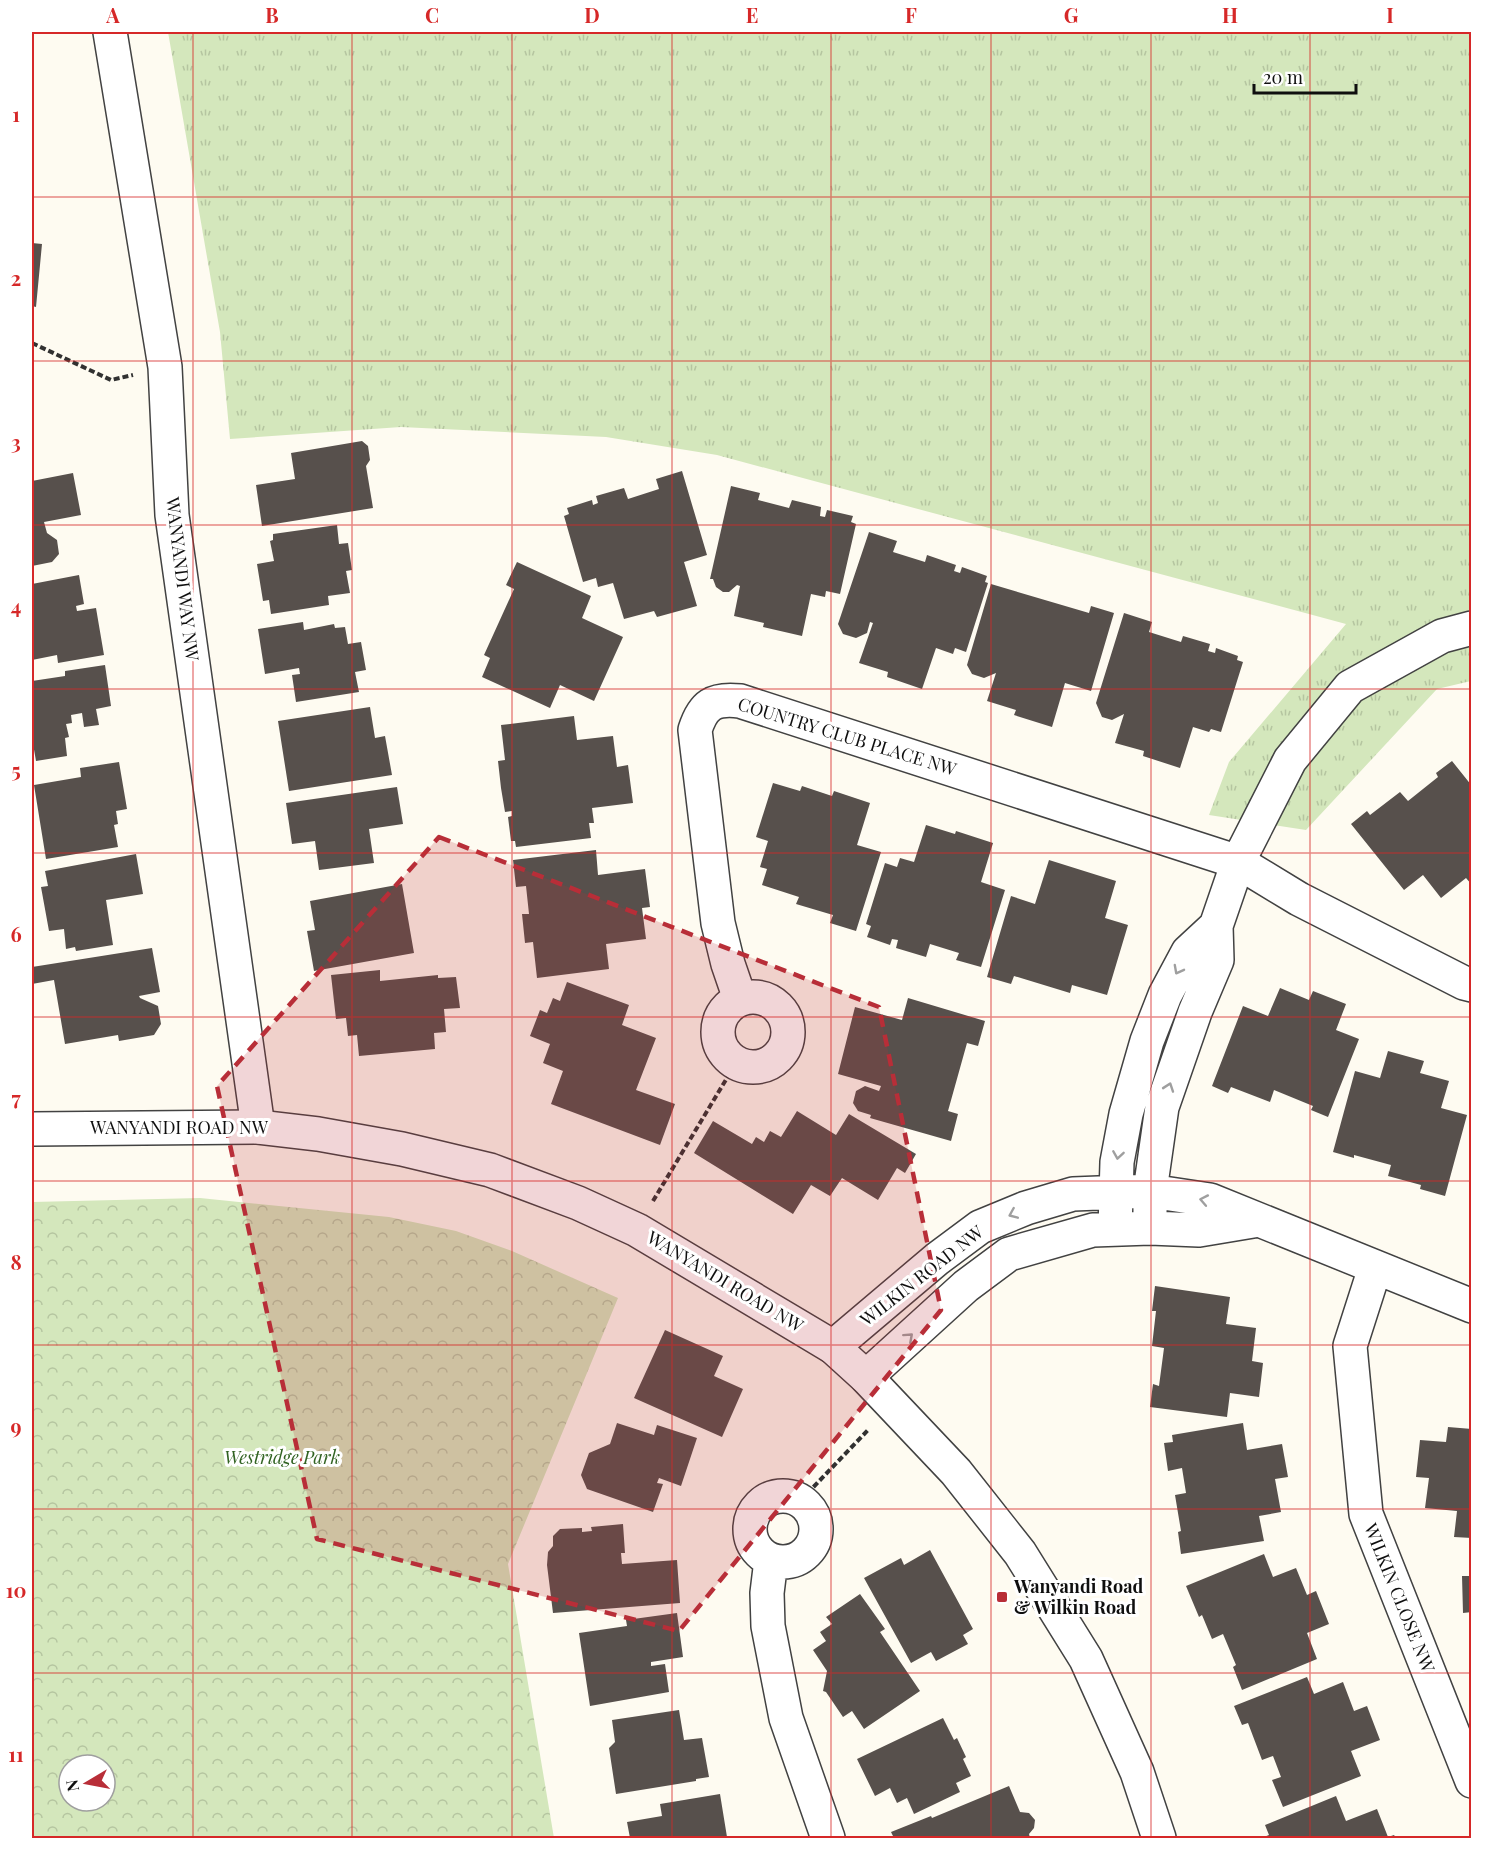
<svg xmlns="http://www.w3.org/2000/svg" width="1503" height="1870" viewBox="0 0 1503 1870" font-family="'Playfair Display',serif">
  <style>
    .grass { fill: url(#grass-tufts) }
    .park { fill: url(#park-crowns); fill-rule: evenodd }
    .building { fill: #57504c }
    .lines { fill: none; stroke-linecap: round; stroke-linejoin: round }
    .minor-casing { stroke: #424242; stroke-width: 36 }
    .tertiary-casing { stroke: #424242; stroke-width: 36 }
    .path { stroke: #313131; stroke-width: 4; stroke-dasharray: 6 3; stroke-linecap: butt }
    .minor { stroke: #fff; stroke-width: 33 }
    .tertiary { stroke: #fff; stroke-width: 33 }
    .oneway { stroke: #9f9f9f }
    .marked { fill: #b82e38; fill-opacity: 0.2; stroke: #b82e38; stroke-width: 4.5; stroke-dasharray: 12 8; stroke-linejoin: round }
    .grid { fill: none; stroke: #d62828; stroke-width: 1.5; stroke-opacity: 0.55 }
    .poi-dot { fill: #b82e38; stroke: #fff; stroke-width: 2 }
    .labels { text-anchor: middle; stroke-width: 6; stroke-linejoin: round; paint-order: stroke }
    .street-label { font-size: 18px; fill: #0f0f0f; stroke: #fff }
    .park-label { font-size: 18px; font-style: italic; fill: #316322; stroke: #fff }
    .poi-label { font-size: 18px; font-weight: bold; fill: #0f0f0f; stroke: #fff; text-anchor: start }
    .neatline { fill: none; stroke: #d62828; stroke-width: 2 }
    .grid-label { font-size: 20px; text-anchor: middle; font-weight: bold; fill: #d62828 }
  </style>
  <defs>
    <pattern id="grass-tufts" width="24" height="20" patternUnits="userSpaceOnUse" patternTransform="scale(1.5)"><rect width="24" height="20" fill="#d4e7bc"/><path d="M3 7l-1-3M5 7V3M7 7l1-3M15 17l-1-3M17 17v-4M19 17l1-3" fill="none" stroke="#b5c5a0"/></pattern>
    <pattern id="park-crowns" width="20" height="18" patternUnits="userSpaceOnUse" patternTransform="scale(1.5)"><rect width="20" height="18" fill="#d4e7bc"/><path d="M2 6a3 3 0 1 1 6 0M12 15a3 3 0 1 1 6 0" fill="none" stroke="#b5c5a0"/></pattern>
  </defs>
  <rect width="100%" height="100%" fill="#fefbf1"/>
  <path class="grass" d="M168 32H1471V681L1437 689 1306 830 1209 815 1229 762 1346 624 717 455 606 437 401 427 230 439 220 332Z"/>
  <path class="park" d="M200 1198 389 1217 456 1231 512 1251 618 1298 508 1564 554 1838H32V1202ZM69 1765H105V1801H69Z"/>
  <path class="building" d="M32 243 42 244 36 307 32 306Z
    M362 441 368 446 370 460 366 466 373 508 262 526 256 485 295 479 291 453Z
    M682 471 707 555 684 562 697 606 657 617 654 611 624 619 613 583 598 587 596 578 583 582 564 516 569 514 567 508 592 500 593 505 598 503 596 496 624 488 628 499 659 489 656 479Z
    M73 473 81 515 44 522 47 533 57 540 59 554 52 562 32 566V481Z
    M731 486 760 493 758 500 789 508 792 500 821 507 820 516 825 517 827 510 853 516 851 522 856 524 840 594 826 591 825 597 811 594 802 636 763 627 764 623 734 616 740 586 737 585 729 592H723L716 587 713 579H710Z
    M337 525 339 544 348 543 352 570 346 571 350 593 328 596 329 605 271 614 269 600 263 601 257 564 274 561 270 541 273 540V534Z
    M869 532 897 541 893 552 925 562 927 555 956 565 954 571 960 573 962 567 987 576 985 582 988 583 966 652 955 648 953 654 936 648 922 689 887 677 888 672 859 663 873 623 870 622 867 633 856 638 843 634 838 624Z
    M517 562 591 596 582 618 623 637 594 701 560 685 550 708 482 677 490 658 484 655 514 589 506 585Z
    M79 575 84 604 76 606 77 611 96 608 104 655 58 663 57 655 32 660V584Z
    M991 584 1089 613 1091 606 1114 613 1091 691 1065 683 1052 727 1014 715 1016 710 987 701 996 673 984 678 972 674 967 665Z
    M1124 613 1152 622 1149 632 1181 642 1183 636 1210 644 1208 651 1215 653 1216 648 1238 656 1237 660 1243 662 1221 732 1211 729 1209 732 1193 727 1180 768 1143 756 1144 751 1115 743 1124 714 1112 720 1102 717 1096 703Z
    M303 622 304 630 334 624 335 628 345 627 348 644 361 642 366 670 355 672 359 692 296 702 292 675 300 674 299 668 265 674 258 629Z
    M105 665 111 706 96 709 99 725 84 727 82 713 71 715 72 723 66 724 69 737 65 738 67 756 36 761 32 738V681L65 676V671Z
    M370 707 375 738 385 736 392 775 289 791 278 721Z
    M574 716 577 740 613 736 617 767 628 765 633 803 592 808 594 823H589L591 838 516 847 515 841H511L508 817 512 816V811L505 812 501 788 498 761 505 760 501 725Z
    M1452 761 1472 786V885L1466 878 1441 898 1423 875 1404 890 1351 824 1367 811 1370 815 1400 792 1408 801 1438 777 1436 773Z
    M119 762 127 809 116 811 118 824 114 825 118 847 46 859 34 785 81 777 80 768Z
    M773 783 800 791 802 786 832 796 834 791 870 803 857 845 881 852 856 931 830 923 833 915 796 904 799 897 762 885 767 869 760 867 768 841 756 837Z
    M397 787 403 824 369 829 374 863 319 870 315 841 292 844 286 803Z
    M926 825 955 834 956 831 993 843 981 882 1005 890 981 967 956 960 959 953 930 944 926 957 896 948 898 940 892 939 890 945 867 937 871 926 866 924 885 863 897 867 900 858 914 862Z
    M596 850 598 875 645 869 650 907 642 908 646 939 606 944 609 969 537 978 533 942 525 943 522 914H529L526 886 516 887 513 860Z
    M136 854 143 894 106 900 113 945 76 951 75 947 66 949 64 929 49 931 41 887 48 886 45 871Z
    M1049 860 1116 881 1105 918 1128 925 1107 995 1072 985 1070 993 1014 976 1011 984 987 977 1011 896 1035 904Z
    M402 884 414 953 314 971 307 931 315 930 310 901Z
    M152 948 160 992 139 996 140 998 158 1006 161 1024 154 1035 119 1041 118 1035 65 1044 54 980 32 984V967Z
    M380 970V981L438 975V978L456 977 460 1008 444 1009 446 1032 434 1033 435 1049 359 1056 357 1035 348 1036 346 1018 336 1019 331 975Z
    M567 982 629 1005 622 1025 656 1038 636 1090 675 1104 660 1145 551 1104 563 1071 543 1063 550 1044 530 1036 540 1010 547 1013 553 998 560 1001Z
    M1280 988 1309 1000 1313 991 1346 1004 1336 1030 1359 1039 1328 1117 1311 1110 1313 1106 1274 1090 1270 1102 1231 1087 1228 1093 1212 1086 1243 1006 1268 1016Z
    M908 998 985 1021 978 1046 967 1043 948 1111 958 1114 951 1141 870 1118 871 1115 858 1111 853 1103 856 1091 865 1086 879 1091 881 1086 838 1074 855 1007 902 1020Z
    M1388 1051 1424 1061 1420 1073 1449 1081 1441 1108 1467 1115 1445 1196 1420 1189 1421 1185 1388 1176 1391 1165 1354 1155V1158L1333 1152 1355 1071 1380 1078Z
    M797 1111 836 1135 849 1114 916 1154 905 1173 897 1168 878 1200 842 1178 830 1196 811 1185 793 1214 694 1153 713 1121 752 1144 756 1137 764 1142 770 1131 781 1137Z
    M1155 1286 1230 1297 1226 1324 1256 1328 1252 1361 1263 1363 1259 1397 1230 1393 1227 1417 1150 1407 1153 1384 1159 1386 1164 1348 1152 1346 1156 1311H1152Z
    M665 1330 723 1356 714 1376 743 1389 722 1437 634 1398Z
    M617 1423 654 1435 657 1425 697 1438 681 1486 659 1478 657 1483 663 1484 653 1512 587 1489 581 1475 589 1453 610 1444Z
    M1243 1423 1247 1450 1282 1444 1288 1477 1275 1479 1281 1512 1259 1516 1264 1541 1181 1554 1178 1532 1181 1531 1175 1495 1186 1493 1182 1468 1168 1471 1164 1443 1173 1442 1172 1435Z
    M1448 1427 1472 1429V1538L1454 1537 1457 1511 1425 1508 1429 1478 1416 1477 1420 1440 1446 1442Z
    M623 1524 625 1553H621L622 1564 677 1560 680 1603 553 1613 547 1565 548 1552 553 1546V1536L560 1529 582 1528V1532L592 1531 591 1527Z
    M930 1550 973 1629 963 1635 968 1644 936 1661 931 1652 911 1663 864 1578 901 1558 904 1565Z
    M1264 1554 1273 1577 1296 1568 1307 1595 1316 1591 1329 1624 1307 1633 1317 1659 1242 1690 1233 1667 1236 1665 1223 1634 1212 1639 1202 1615 1199 1617 1186 1586Z
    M1462 1576H1472V1612L1463 1613Z
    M860 1594 885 1629 880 1632 920 1691 864 1729 852 1711 843 1717 826 1692 823 1691 827 1671 813 1650 826 1641 820 1632 832 1624 826 1617Z
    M677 1613 683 1657 651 1662V1666L665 1664 669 1692 590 1706 579 1633 627 1626 626 1620Z
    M1307 1677 1314 1694 1343 1682 1354 1711 1367 1706 1380 1740 1351 1751 1361 1776 1283 1807 1272 1780 1281 1777 1273 1756 1262 1760 1248 1723 1242 1725 1234 1706Z
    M679 1710 684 1740 702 1738 709 1777 696 1779V1781L616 1794 609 1748 615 1742 612 1720Z
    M943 1718 954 1740 957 1738 966 1757 963 1759 971 1776 956 1783 960 1792 914 1814 907 1798 897 1803 890 1788 875 1796 857 1759Z
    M1009 1786 1020 1812 1029 1813 1035 1820 1034 1828 1029 1834 1030 1838H894L891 1832 931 1816 932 1818Z
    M720 1794 727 1837 630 1838 627 1822 662 1816 660 1804Z
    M1336 1796 1346 1821 1377 1809 1388 1837 1394 1835 1396 1838H1261L1269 1835 1265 1825Z"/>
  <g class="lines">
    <g class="minor-casing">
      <path id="minor" d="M110 32 165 367 172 515 258 1127
        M718 1032a35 35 0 1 1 70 0a35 35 0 1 1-70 0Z
        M740 999 728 964 718 923 695 730C703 705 713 698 740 701L1238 862 1299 899 1464 983 1472 985
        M1150 1213V1191L1162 1107 1195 1012 1217 960 1216 926
        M1115 1229 1117 1162 1126 1114 1147 1041 1165 995 1188 952 1216 926 1238 862 1290 760 1350 687 1442 636 1472 628
        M1375 1268 1350 1346 1366 1514 1472 1781
        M833 1347 937 1259 980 1227 1026 1208 1073 1194 1150 1191 1210 1200 1472 1306
        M866 1377 966 1286 1009 1254 1093 1230 1150 1228 1199 1230 1259 1220
        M750 1529a33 33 0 1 1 66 0a33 33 0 1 1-66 0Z
        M771 1560 767 1593 768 1626 786 1718 828 1838"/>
    </g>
    <g class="tertiary-casing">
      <path id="tertiary" d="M32 1129 258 1127 318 1134 402 1149 490 1170 578 1203 637 1230 833 1347 866 1377 956 1472 1020 1553 1086 1659 1137 1772 1159 1838"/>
    </g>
    <path class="path" d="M32 343 111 380 133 375
      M653 1201 736 1063
      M801 1500 869 1429"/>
    <use href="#minor" class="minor"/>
    <use href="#tertiary" class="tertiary"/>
  </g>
  <defs><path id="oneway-chevron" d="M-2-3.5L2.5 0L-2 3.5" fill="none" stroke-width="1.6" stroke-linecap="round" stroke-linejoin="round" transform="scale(1.5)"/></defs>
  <g class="oneway">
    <use href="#oneway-chevron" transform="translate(1178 970) rotate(118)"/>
    <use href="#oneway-chevron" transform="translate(1169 1087) rotate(-71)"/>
    <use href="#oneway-chevron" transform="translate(1118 1155) rotate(99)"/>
    <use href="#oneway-chevron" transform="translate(1204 1200) rotate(-169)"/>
    <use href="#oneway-chevron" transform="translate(1013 1214) rotate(157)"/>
    <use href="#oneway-chevron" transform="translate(909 1337) rotate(-42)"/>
  </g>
  <path class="marked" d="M439 837 879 1007 941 1310 679 1631 317 1539 217 1086Z"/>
  <path class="grid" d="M193 32V1838M352 32V1838M512 32V1838M672 32V1838M831 32V1838M991 32V1838M1151 32V1838M1310 32V1838M32 197H1472M32 361H1472M32 525H1472M32 689H1472M32 853H1472M32 1017H1472M32 1181H1472M32 1345H1472M32 1509H1472M32 1673H1472"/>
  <rect class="poi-dot" x="996" y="1591" width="12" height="12" rx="3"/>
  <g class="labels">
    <g class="street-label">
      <text transform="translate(182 579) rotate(83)" y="6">WANYANDI WAY NW</text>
      <text transform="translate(847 737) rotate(17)" y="6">COUNTRY CLUB PLACE NW</text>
      <text x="179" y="1134">WANYANDI ROAD NW</text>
      <text transform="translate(922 1276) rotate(-38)" y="6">WILKIN ROAD NW</text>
      <text transform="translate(725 1282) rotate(31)" y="6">WANYANDI ROAD NW</text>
      <text transform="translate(1399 1598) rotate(68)" y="6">WILKIN CLOSE NW</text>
    </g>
    <g class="park-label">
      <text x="282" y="1464">Westridge Park</text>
    </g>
    <g class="poi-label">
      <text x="1014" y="1593">Wanyandi Road<tspan x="1014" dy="21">&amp; Wilkin Road</tspan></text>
    </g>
  </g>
  <rect width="1503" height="1870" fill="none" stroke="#ffffff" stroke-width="66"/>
  <g transform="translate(87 1783) rotate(260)"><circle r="28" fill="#ffffff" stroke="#9f9f9f" stroke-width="1.5"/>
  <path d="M0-4.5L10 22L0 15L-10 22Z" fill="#b82e38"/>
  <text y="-9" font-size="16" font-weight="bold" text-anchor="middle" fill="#0f0f0f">N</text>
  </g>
  <path d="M1254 84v9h102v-9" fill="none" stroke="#0f0f0f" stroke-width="3"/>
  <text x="1263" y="84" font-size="18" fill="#0f0f0f" stroke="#ffffff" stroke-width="4.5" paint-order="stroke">20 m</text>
  <rect x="33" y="33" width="1437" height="1804" class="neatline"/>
  <g class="grid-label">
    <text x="113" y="23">A</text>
    <text x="272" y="23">B</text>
    <text x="432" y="23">C</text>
    <text x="592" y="23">D</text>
    <text x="752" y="23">E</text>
    <text x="911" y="23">F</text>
    <text x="1071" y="23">G</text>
    <text x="1230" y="23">H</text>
    <text x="1390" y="23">I</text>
    <text x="16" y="122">1</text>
    <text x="16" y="286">2</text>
    <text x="16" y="450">3</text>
    <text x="16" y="614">4</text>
    <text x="16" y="778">5</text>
    <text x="16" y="942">6</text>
    <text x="16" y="1106">7</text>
    <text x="16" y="1270">8</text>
    <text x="16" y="1434">9</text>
    <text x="16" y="1598">10</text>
    <text x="16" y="1762">11</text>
  </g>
</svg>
